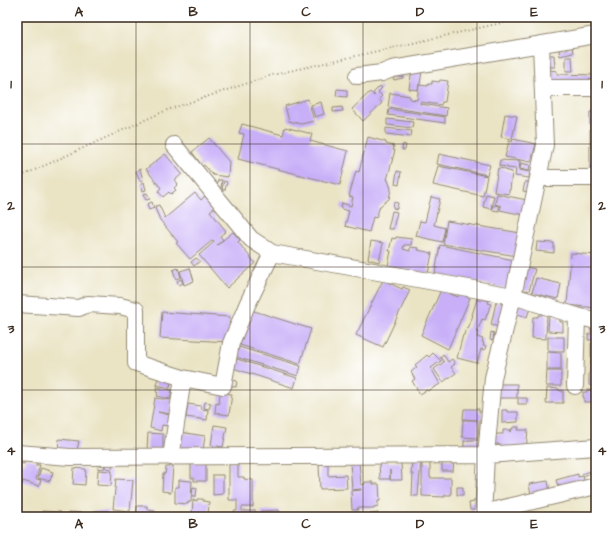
<svg xmlns="http://www.w3.org/2000/svg" width="613" height="534" viewBox="0 0 613 534" font-family="'Architects Daughter',sans-serif">
  <style>
    .building { fill: #c8aff8 }
    .lines { fill: none; stroke-linecap: round; stroke-linejoin: round }
    .minor-casing { stroke: #928772; stroke-width: 18 }
    .path { stroke: #928772; stroke-width: 2; stroke-dasharray: 1 3; stroke-linecap: butt }
    .minor { stroke: #fff; stroke-width: 16 }
    .grid { fill: none; stroke: #3b2a1e; stroke-width: 1; stroke-opacity: 0.55 }
    .neatline { fill: none; stroke: #3b2a1e; stroke-width: 1.5 }
    .grid-label { font-size: 13px; text-anchor: middle; font-weight: bold; fill: #3b2a1e }
  </style>
  <rect width="100%" height="100%" fill="#fff"/>
  <filter id="ink" filterUnits="userSpaceOnUse"><feTurbulence type="fractalNoise" baseFrequency=".025" numOctaves="2"/><feDisplacementMap in="SourceGraphic" scale="8" xChannelSelector="R" yChannelSelector="G"/><feConvolveMatrix kernelMatrix="1 2 1 2 8 2 1 2 1" color-interpolation-filters="sRGB"/></filter>
  <filter id="wash" filterUnits="userSpaceOnUse"><feTurbulence type="fractalNoise" baseFrequency=".012" numOctaves="4" result="noise"/><feDisplacementMap in="SourceGraphic" scale="16" xChannelSelector="R" yChannelSelector="G"/><feGaussianBlur stdDeviation="0.9" result="paint"/><feColorMatrix in="noise" values="0 0 0 0 0 0 0 0 0 0 0 0 0 0 0 0 0 1.4 0 .05"/><feComposite in="paint" operator="in"/></filter>
  <g filter="url(#wash)">
    <rect width="100%" height="100%" fill="#eae4c5"/>
    <g id="blocks">
      <path class="building" d="M572 47 573 53 560 56 559 50Z
        M549 55H554L555 67H550Z
        M566 57H572L573 71H566Z
        M412 69 422 71 420 84H419L418 90 409 89Z
        M550 70 557 71V74L596 75V83L550 81Z
        M402 72 403 78 394 80 393 74Z
        M440 80 448 81 445 102H442L441 105 420 102V104L447 108 446 116 388 107 390 93 410 96V99L417 100 419 85 428 86V84H432V81L439 82Z
        M380 86 382 88 378 92 382 96 379 99 382 103 363 121 352 109 370 92 374 96 375 95 373 93Z
        M337 89 347 90V97L336 96Z
        M308 99 314 121 301 124 289 121 285 106Z
        M321 102 324 114 315 117 311 105Z
        M342 107 343 111 333 112V108Z
        M389 109 445 117V123L388 115Z
        M590 112H596V173H590Z
        M505 114 517 116 512 139 501 137Z
        M387 119 413 122 412 128 387 125Z
        M242 124 283 135 285 127 312 134 310 141 348 151 340 185 238 159 244 134 239 133Z
        M386 128 412 131 411 137 386 134Z
        M368 137 386 142V144L394 146 393 150H395L387 180H388L391 189 389 199 380 206 376 218 373 217 369 232 345 226 349 211 341 209 342 203 351 206 353 197 349 196 356 171 359 172Z
        M209 138 229 162 228 177 213 175 204 165 201 168 198 165 200 163 192 152Z
        M513 139 536 144 531 162 505 157 509 141 512 142Z
        M403 144 406 145 405 150H402Z
        M165 154 182 174 175 180 178 184 174 188 176 190 171 194 169 192 163 197 158 191 161 188 146 169Z
        M439 154 490 165 487 175 437 164Z
        M500 160 520 161 519 170 530 172 529 178 515 176 516 169 507 168V167L499 166Z
        M521 163 530 165 529 171 520 169Z
        M438 166 487 176 483 196 433 185Z
        M498 168 505 169V170L512 172 510 190H509V194L494 192Z
        M140 169 143 180 140 181 136 171Z
        M397 171 401 172 399 185 395 184Z
        M218 180H222L221 188 217 187Z
        M224 181 227 182 225 190 222 189Z
        M144 182 146 190 143 191 141 184Z
        M525 182H530L528 192 523 191Z
        M147 193 150 199 146 200 143 194Z
        M195 193 201 200 206 195 215 207 210 211 226 231 220 236 223 240 217 245 233 232 240 240 238 242 255 263 227 288 199 255 214 242 213 240 190 259 176 243 178 242 160 220 155 208 156 206 159 205 165 218Z
        M486 194 494 196 491 209 483 207Z
        M497 194 527 200 524 215 500 210 501 206 495 204Z
        M431 197 440 199 434 225 445 228 442 242 416 236 420 221 425 222Z
        M152 202 154 208 149 210 147 204Z
        M394 202 398 203 397 209 393 208Z
        M493 205 499 206V211L492 210Z
        M392 211 397 212 393 229H388Z
        M447 221 521 233 517 256 443 244Z
        M396 237 412 239 411 245H404L403 249 410 251V247L419 248 418 250 432 253 428 274 388 266 391 251H389L392 238 395 239Z
        M371 241 383 243 379 262 368 259Z
        M537 242 554 243V253L536 251Z
        M440 245 514 260 509 289 435 274Z
        M571 253 596 255V308L567 305Z
        M196 258 200 261 194 266 191 262Z
        M526 267 535 269 529 291 520 289Z
        M178 268 181 277 176 279 173 270Z
        M190 268 194 281 184 285 180 271Z
        M536 278 561 284 558 299 532 293Z
        M181 279 183 283 179 285 177 281Z
        M383 280 402 289 403 287 410 290 383 347 356 335Z
        M441 290 458 297 459 293 470 298 448 349 421 335Z
        M477 299 481 301 482 299 489 301 488 303 491 304 485 320 482 319 477 332H479L477 337 483 339 482 342 484 343 483 346H486L485 350 481 349 477 363 457 358 463 335H464L466 328 468 329 473 315H472Z
        M496 302 501 303 504 308 500 327 491 325Z
        M520 304 530 308 527 317 514 313 516 306Z
        M251 310 311 329 300 364 240 345Z
        M162 312 230 317 228 342 160 338Z
        M542 313 547 314 546 339 532 338 533 317H538V315H542Z
        M549 316H560V322H563V332L548 331Z
        M591 325H596V340H588V334H591Z
        M491 332 494 333 493 341 490 340Z
        M548 337H564V351H548Z
        M591 343H596V357H591Z
        M239 347 301 366 298 376 236 357Z
        M547 352 561 353V370H547Z
        M433 353 441 361 431 368 440 384 428 391 427 390 420 394 412 381 415 379 411 372 417 367 415 365 427 355 429 357Z
        M443 354 448 362 452 359 455 364 451 367 456 373 443 382 434 369 444 362 440 357Z
        M591 358H596V372H590Z
        M237 359 297 378 294 388 233 368Z
        M547 371H561V386H546Z
        M589 373H596V389H592V386L589 385Z
        M158 378 171 380 170 388 156 385Z
        M230 379 237 381 236 387 229 386Z
        M499 384H517V398H499Z
        M157 387 172 390 170 399 157 396 158 393 156 392Z
        M547 388 559 389 560 391H563V403H546Z
        M587 390H596V402H584V397H583V392H587Z
        M220 393 232 394 229 415 215 413 216 403 219 404Z
        M155 398 172 400 170 414 158 412 170 415 168 426 162 425 161 431 150 428Z
        M518 398H527V404H518Z
        M205 402 211 403 209 409 204 408Z
        M188 404 201 406V409L208 410 207 420 186 417Z
        M464 409H479V412H482V420H479L478 438 462 437 463 420H477L463 419Z
        M502 410H507V412H518V422L502 423Z
        M214 425 227 427 223 447 211 445Z
        M513 427H519L518 430H528L526 449 498 448 499 444H493V434H503V430H511V432V429H513Z
        M179 432 205 436 203 450 180 449Z
        M148 433 163 434V450H147Z
        M59 439 79 441 77 450 58 449Z
        M468 440H480V450H464V441H468Z
        M26 458 37 461 36 465H40L36 479 41 480 39 486 23 481 22 484 17 482V474L20 463 24 464Z
        M442 459 454 460 453 471H442Z
        M412 460H421L418 496H412L413 474H411Z
        M106 461 113 462 112 469 106 468Z
        M350 461H359L361 485 365 484V482H373V484H379L380 501H378V506L374 507V508H357L358 510H352L351 491 361 490V489L352 490Z
        M98 462H104L105 468 98 469Z
        M191 462H206V481H194V478H191Z
        M229 462H238V477H244V479L253 480V507H242V511H256V517H234V511H237V500H229Z
        M379 462H401L402 480H390V470V479H380Z
        M422 462H430V478H451V495H445V497L422 496Z
        M319 464H328V476L346 475 347 488 320 489Z
        M170 466H173L171 493H169V492L162 491 163 474H165L166 467H170Z
        M41 468 53 472 50 481 38 478Z
        M74 468 86 469 85 485 73 484Z
        M98 470 112 471 111 486 97 485Z
        M589 471 590 473 584 476 582 474Z
        M578 474V477L583 476 585 484 563 490 561 485 558 486 556 480Z
        M213 475H223V494L213 495Z
        M116 479 133 480 130 511 113 509Z
        M179 480 192 481 191 502H188V504L175 503V487H179Z
        M548 481 550 492 531 495 529 484Z
        M193 487 197 488 196 496H192Z
        M457 487H463V495H457Z
        M197 499H203V501L209 502 208 517H192L193 500 197 501Z
        M474 500H476V510H470L469 503 474 502Z
        M137 506H147V509L155 510 154 517H136Z
        M279 510 280 517H262L261 511Z
        M42 511 60 512 59 517H42Z
        M94 511H108V517H90V515H94Z
        M73 512 88 514 87 517H68V513H73Z
        M378 513 379 517H371L370 514Z"/>
    </g>
  </g>
  <g filter="url(#ink)">
    <use href="#blocks" fill-opacity="0" stroke="#928772" stroke-width="1"/>
    <g class="lines">
      <g class="minor-casing">
        <path id="minor" d="M357 76 382 73 392 69 596 35
          M543 88H596
          M174 145 251 239 272 253 513 296 577 316 596 321
          M538 178H596
          M17 304 79 308 88 304 120 306 136 310V363L183 378 223 386 231 343 247 305 272 253
          M575 386 577 316
          M17 453 70 457 486 455 596 447
          M171 457 183 378
          M483 513 596 486
          M483 517 486 455 493 378 513 296 545 145 541 44"/>
      </g>
      <path class="path" d="M17 178 167 110 272 75 501 23 538 17"/>
      <use href="#minor" class="minor"/>
    </g>
  </g>
  <path class="grid" d="M136 17V517M250 17V517M363 17V517M477 17V517M17 144H596M17 267H596M17 390H596"/>
  <rect width="613" height="534" fill="none" stroke="#fff" stroke-width="44"/>
  <rect x="22" y="22" width="569" height="490" class="neatline"/>
  <g class="grid-label">
    <text x="79" y="16">A</text>
    <text x="193" y="16">B</text>
    <text x="306" y="16">C</text>
    <text x="420" y="16">D</text>
    <text x="534" y="16">E</text>
    <text x="11" y="88">1</text>
    <text x="602" y="88">1</text>
    <text x="11" y="210">2</text>
    <text x="602" y="210">2</text>
    <text x="11" y="333">3</text>
    <text x="602" y="333">3</text>
    <text x="11" y="455">4</text>
    <text x="602" y="455">4</text>
    <text x="79" y="528">A</text>
    <text x="193" y="528">B</text>
    <text x="306" y="528">C</text>
    <text x="420" y="528">D</text>
    <text x="534" y="528">E</text>
  </g>
</svg>
